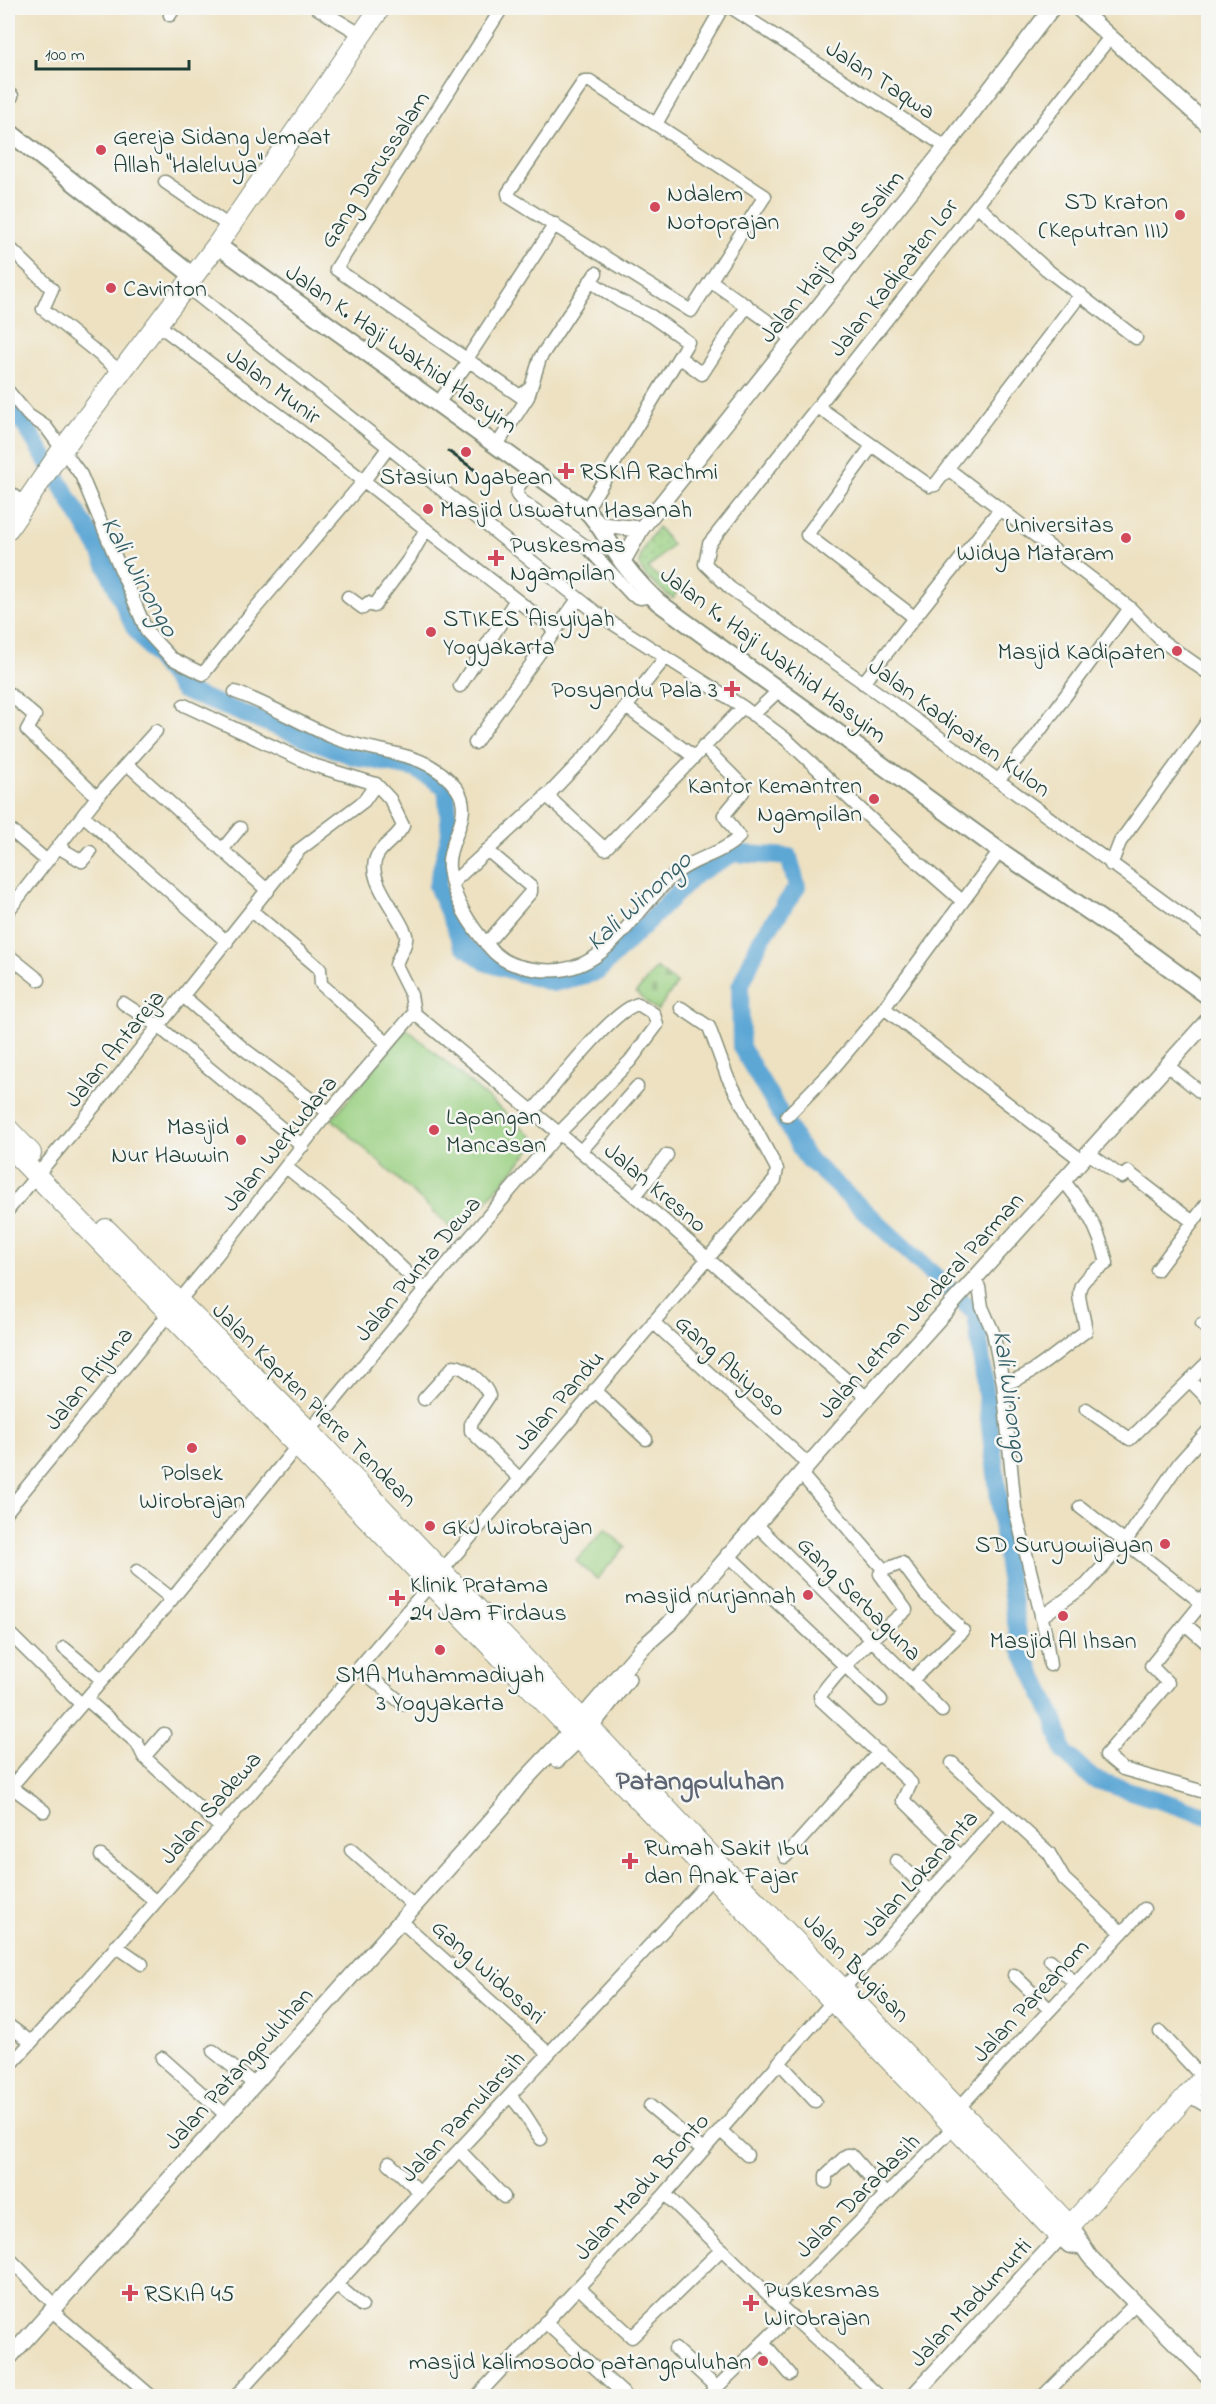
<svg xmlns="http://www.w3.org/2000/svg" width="1216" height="2404" viewBox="0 0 1216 2404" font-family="'Indie Flower',sans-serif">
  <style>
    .grass { fill: url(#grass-dots); stroke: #5c865b; stroke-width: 1.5 }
    .cemetery { fill: url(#cemetery-stones); stroke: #5c865b; stroke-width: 1.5 }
    .park { fill: #9ad082; stroke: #5c865b; stroke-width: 1.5 }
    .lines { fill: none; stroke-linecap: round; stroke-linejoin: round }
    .river { stroke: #5da7d5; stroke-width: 18 }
    .minor-casing { stroke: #868f7a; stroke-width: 15 }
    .tertiary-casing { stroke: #868f7a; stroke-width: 18 }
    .secondary-casing { stroke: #868f7a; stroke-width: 20 }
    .primary-casing { stroke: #868f7a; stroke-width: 22 }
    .minor { stroke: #fff; stroke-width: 12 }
    .tertiary { stroke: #fff; stroke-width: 15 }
    .secondary { stroke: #fff; stroke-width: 16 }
    .primary { stroke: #fff; stroke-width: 20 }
    .rail { stroke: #1f3d34; stroke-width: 3 }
    .poi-dot { fill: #d1495b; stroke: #f6f6f2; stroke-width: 2 }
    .labels { text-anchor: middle; stroke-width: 5; stroke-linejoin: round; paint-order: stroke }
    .street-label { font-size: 24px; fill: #1f3d34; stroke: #f6f6f2 }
    .poi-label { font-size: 24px; fill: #1f3d34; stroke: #f6f6f2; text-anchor: start }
    .water-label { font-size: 26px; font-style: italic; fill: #325d64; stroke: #f6f6f2 }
    .quarter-label { font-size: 27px; font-weight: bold; fill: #5d6573; stroke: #f6f6f2 }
  </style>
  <defs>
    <pattern id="grass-dots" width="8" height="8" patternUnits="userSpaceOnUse" patternTransform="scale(1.5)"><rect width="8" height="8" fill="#9ad082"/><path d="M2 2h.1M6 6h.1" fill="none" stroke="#7daa6b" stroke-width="1.8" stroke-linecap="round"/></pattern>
    <pattern id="cemetery-stones" width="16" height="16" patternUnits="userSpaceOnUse" patternTransform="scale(1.5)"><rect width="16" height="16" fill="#9ad082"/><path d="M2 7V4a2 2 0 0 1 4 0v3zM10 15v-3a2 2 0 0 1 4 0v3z" fill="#7daa6b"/></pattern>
  </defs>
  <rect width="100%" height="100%" fill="#f6f6f2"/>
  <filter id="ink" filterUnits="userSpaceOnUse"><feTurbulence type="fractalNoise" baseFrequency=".0167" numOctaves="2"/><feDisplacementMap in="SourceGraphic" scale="12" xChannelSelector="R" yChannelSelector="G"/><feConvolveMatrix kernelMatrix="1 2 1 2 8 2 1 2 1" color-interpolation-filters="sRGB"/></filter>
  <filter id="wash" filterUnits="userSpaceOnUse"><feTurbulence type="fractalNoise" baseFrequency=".008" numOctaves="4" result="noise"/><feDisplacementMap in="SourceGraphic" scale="24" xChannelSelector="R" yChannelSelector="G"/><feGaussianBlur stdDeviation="1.35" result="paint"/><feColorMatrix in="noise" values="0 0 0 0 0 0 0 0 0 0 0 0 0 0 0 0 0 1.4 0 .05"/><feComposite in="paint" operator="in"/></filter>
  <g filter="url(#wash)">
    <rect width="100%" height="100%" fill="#ede1c1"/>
    <path class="grass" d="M658 527 672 545 648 569 677 591 673 599C636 570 628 567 658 527Z"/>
    <path class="cemetery" d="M656 968 677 984 657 1011 636 993Z"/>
    <path class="park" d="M407 1029 538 1141 458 1234 332 1119Z
      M605 1529 625 1547 597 1579 576 1561Z"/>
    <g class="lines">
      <path class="river" d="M8 401 33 438 99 549 134 627 182 690 353 756 416 769 446 787 450 834 437 886 462 944 487 963 553 983 597 972 696 874 734 853 789 857 797 887 760 941 740 987 741 1047 805 1156 976 1314 1008 1572 1020 1646 1055 1720 1064 1752 1093 1779 1208 1816"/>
    </g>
  </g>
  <g filter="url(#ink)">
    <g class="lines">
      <g class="minor-casing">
        <path id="minor" d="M317 8 362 35
          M502 8 336 269 520 396 529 389 528 397
          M732 8 946 147
          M170 15 174 8
          M1111 36 709 544 705 564 730 588 902 710 1208 934
          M584 81H590L765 196 691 311 509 197 508 193Z
          M8 102 12 96
          M656 124 722 8
          M165 182 229 226
          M977 205 1046 269 1136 338
          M8 246 52 289 43 309 121 372
          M711 281 793 339
          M186 286 598 614 743 707 787 740 905 851 961 900
          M157 324 282 417 555 630
          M679 357 702 374 747 305
          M467 359 555 224
          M8 391 28 415 46 427 81 475 147 632 171 658 203 674 253 611 363 482 388 448
          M438 403 469 361
          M818 407 930 486 935 485 1081 294
          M497 445 528 397 540 358 596 273
          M872 446 807 535 914 617
          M531 469 518 487 517 495 522 501 588 548 632 595 640 598 652 596
          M948 469 1130 608 1162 641 1208 673
          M8 491 25 504
          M586 510 688 342 651 316 620 301 590 281
          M348 597 363 608 368 603 374 606 409 559 426 529
          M863 683 1000 509
          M460 686 515 601
          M235 692C269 704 297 722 330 736 372 755 426 747 457 789 475 815 446 842 449 868 452 897 470 926 490 948 502 962 515 966 533 969 606 982 630 912 676 873 695 858 722 854 739 837L724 815 743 792 744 787 703 746
          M8 693 35 716 27 730 97 797
          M184 705 313 765 376 784 390 799 403 826C397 839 381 845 376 858 366 880 401 916 406 935 408 944 398 956 396 965L411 995 414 1013
          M626 707 693 756
          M753 715 779 690
          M475 743 578 599
          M127 764 268 891
          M998 780 1030 744 1130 608
          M546 795 605 849 743 707
          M83 815 227 942
          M8 828 47 861
          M58 847 82 861 90 852
          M222 850 240 828
          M1111 865 1120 842 1208 721
          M452 883 552 791 594 747 665 658
          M8 911 97 797 156 731
          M252 911 320 969 321 984 387 1043
          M486 944 531 892V887L487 850
          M8 955 39 980
          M183 996 244 1049 329 1113
          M123 1003 158 1026 303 1146
          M884 1008 1081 1160
          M414 1013 660 1217 867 1398
          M1168 1066 1208 1098
          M787 1116 831 1071 884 1008 1000 851
          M581 1151 637 1087
          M1087 1152 1122 1177 1128 1172 1193 1222
          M286 1167 354 1222 425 1290
          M635 1196 667 1155
          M8 1210 102 1097 299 850 364 801 376 784
          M1157 1270 1208 1202
          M973 1281 979 1287 982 1307 993 1332 1003 1383C1029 1380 1063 1347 1086 1331 1080 1292 1067 1287 1107 1263 1098 1226 1086 1208 1062 1179
          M653 1322 808 1464
          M1202 1324 1208 1330
          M1190 1381 1208 1399
          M1003 1383 1015 1509 1045 1631 1050 1665
          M594 1390 646 1439
          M424 1399 454 1366C465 1366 486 1385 489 1396L471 1423V1431L519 1478
          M1086 1409 1130 1439 1208 1362
          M1208 1431 1180 1462 1125 1542 1202 1603 1208 1593
          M800 1473 884 1570 880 1574 906 1610C876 1636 843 1663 820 1696L821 1700 911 1783 903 1800 961 1857
          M8 1510 216 1256 323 1119 414 1013
          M755 1523 912 1680 963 1631
          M727 1554 881 1700
          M884 1570 902 1563 925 1594 957 1624
          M137 1571 172 1599
          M1202 1603 1151 1666 1168 1683 1106 1755 1123 1769 1208 1793
          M1041 1617 1086 1585 1125 1542 1080 1507
          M1185 1624 1208 1644
          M8 1632 81 1704
          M64 1648 102 1680
          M359 1668 403 1704
          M912 1680 942 1711
          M86 1699 137 1743 144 1757 220 1827
          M144 1757 164 1734
          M952 1763 1049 1853 1064 1879 1122 1933
          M10 1786 44 1811
          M8 1790 172 1599 425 1290 559 1133 630 1061 657 1025 654 1014 638 1004C612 1010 553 1088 533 1111
          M351 1850 414 1906
          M101 1856 155 1901
          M785 1857 879 1752
          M896 1861 930 1892
          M401 1921 548 2053
          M116 1946 142 1964
          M1050 1960 1075 1983
          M1014 1975 1050 2010
          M843 1989 1002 1811
          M8 2025 31 2042
          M1160 2032 1203 2078
          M213 2051 254 2084
          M162 2058 226 2115
          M779 2062 815 2101
          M8 2068C270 1778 520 1477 775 1180L777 1169 727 1076 709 1027 681 1008
          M1188 2095 1208 2107
          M510 2096C523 2108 530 2124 541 2139
          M650 2106 703 2150
          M954 2113 1144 1909
          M720 2130 747 2155
          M459 2150 504 2197
          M389 2163 420 2192
          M826 2182V2175L847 2155H851L886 2195
          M665 2194 778 2304 879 2396
          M8 2257 56 2306
          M337 2285 362 2306
          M578 2287 632 2337 722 2249
          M778 2304 957 2124
          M51 2310 151 2396
          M545 2322 626 2396
          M763 2342 790 2374
          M675 2349 717 2388
          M236 2396 431 2180 717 1873
          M477 2396 665 2194 833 2001
          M708 2396 791 2315
          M1043 2396 1135 2304"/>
      </g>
      <g class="tertiary-casing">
        <path id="tertiary" d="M1078 8 1208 125
          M601 525 641 529
          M623 561 641 529 946 147 1052 8
          M557 1760 590 1728 628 1679
          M1070 2226C1081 2235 1081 2247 1091 2258L1208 2376
          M8 2359 503 1807 521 1784 571 1731 643 1647 669 1624 867 1398 1208 1020
          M913 2396 1060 2237 1069 2245 1081 2247"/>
      </g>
      <g class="secondary-casing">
        <path id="secondary" d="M8 131 193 276
          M217 245 586 510C598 522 604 534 613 548 625 568 641 586 658 602L1000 851 1133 941 1208 996"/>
      </g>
      <g class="primary-casing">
        <path id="primary" d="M8 529 59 454 217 245 380 8
          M8 1129 31 1153
          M8 1146 1060 2237 1208 2072
          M106 1229 310 1432 722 1867 843 1989 1070 2226"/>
      </g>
      <use href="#minor" class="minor"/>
      <use href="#tertiary" class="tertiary"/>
      <use href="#secondary" class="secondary"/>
      <use href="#primary" class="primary"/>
      <path class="rail" d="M448 451 475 470"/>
    </g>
  </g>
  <g class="poi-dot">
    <circle cx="101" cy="150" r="6"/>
    <circle cx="655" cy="207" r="6"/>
    <circle cx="1180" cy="215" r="6"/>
    <circle cx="111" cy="288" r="6"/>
    <circle cx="466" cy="452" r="6"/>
    <path d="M563 462h6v6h6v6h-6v6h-6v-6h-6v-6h6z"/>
    <circle cx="428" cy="509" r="6"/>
    <circle cx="1126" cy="538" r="6"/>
    <path d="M493 549h6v6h6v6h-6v6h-6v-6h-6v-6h6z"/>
    <circle cx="431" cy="632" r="6"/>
    <circle cx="1177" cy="651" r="6"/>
    <path d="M729 680h6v6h6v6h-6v6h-6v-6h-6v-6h6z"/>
    <circle cx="874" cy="799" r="6"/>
    <circle cx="434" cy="1130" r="6"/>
    <circle cx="241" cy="1140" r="6"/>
    <circle cx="192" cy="1448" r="6"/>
    <circle cx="430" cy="1526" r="6"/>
    <circle cx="1165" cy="1544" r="6"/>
    <circle cx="808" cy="1595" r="6"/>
    <path d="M394 1589h6v6h6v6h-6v6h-6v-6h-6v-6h6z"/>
    <circle cx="1063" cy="1616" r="6"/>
    <circle cx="440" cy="1650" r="6"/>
    <path d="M627 1852h6v6h6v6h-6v6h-6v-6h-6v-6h6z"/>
    <path d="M127 2284h6v6h6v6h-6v6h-6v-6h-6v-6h6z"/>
    <path d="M748 2294h6v6h6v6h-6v6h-6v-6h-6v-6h6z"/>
    <circle cx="763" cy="2361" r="6"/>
  </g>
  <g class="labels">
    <g class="street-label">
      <text transform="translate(881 79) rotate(33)" y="8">Jalan Taqwa</text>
      <text transform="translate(374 169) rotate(-57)" y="8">Gang Darussalam</text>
      <text transform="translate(831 256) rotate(-51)" y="8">Jalan Haji Agus Salim</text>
      <text transform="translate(893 277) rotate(-52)" y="8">Jalan Kadipaten Lor</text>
      <text transform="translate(402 348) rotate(35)" y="8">Jalan K. Haji Wakhid Hasyim</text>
      <text transform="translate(274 385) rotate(37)" y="8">Jalan Munir</text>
      <text transform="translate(774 654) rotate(37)" y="8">Jalan K. Haji Wakhid Hasyim</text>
      <text transform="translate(960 727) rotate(36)" y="8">Jalan Kadipaten Kulon</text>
      <text transform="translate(114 1048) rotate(-51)" y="8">Jalan Antareja</text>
      <text transform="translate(279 1143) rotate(-51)" y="8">Jalan Werkudara</text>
      <text transform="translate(656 1187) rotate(40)" y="8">Jalan Kresno</text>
      <text transform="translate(417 1268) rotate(-50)" y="8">Jalan Punta Dewa</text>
      <text transform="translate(920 1305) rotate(-48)" y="8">Jalan Letnan Jenderal Parman</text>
      <text transform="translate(731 1365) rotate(42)" y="8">Gang Abiyoso</text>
      <text transform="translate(88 1378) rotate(-51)" y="8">Jalan Arjuna</text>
      <text transform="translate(558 1400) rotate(-49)" y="8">Jalan Pandu</text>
      <text transform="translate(315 1404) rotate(45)" y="8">Jalan Kapten Pierre Tendean</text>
      <text transform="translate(860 1598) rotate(45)" y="8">Gang Serbaguna</text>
      <text transform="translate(210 1807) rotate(-49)" y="8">Jalan Sadewa</text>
      <text transform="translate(919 1873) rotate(-48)" y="8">Jalan Lokananta</text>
      <text transform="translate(857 1967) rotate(46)" y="8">Jalan Bugisan</text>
      <text transform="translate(489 1971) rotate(42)" y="8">Gang Widosari</text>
      <text transform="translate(1030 2000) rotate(-47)" y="8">Jalan Pareanom</text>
      <text transform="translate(238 2068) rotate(-48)" y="8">Jalan Patangpuluhan</text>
      <text transform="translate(462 2116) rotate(-47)" y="8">Jalan Pamularsih</text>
      <text transform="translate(641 2186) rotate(-48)" y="8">Jalan Madu Bronto</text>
      <text transform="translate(857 2195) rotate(-45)" y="8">Jalan Daradasih</text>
      <text transform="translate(970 2302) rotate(-47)" y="8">Jalan Madumurti</text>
    </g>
    <g class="poi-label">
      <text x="113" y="144">Gereja Sidang Jemaat<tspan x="113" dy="28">Allah "Haleluya"</tspan></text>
      <text x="667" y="201">Ndalem<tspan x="667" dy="28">Notoprajan</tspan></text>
      <text x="1168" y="209" text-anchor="end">SD Kraton<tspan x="1168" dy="28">(Keputran III)</tspan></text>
      <text x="123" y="296">Cavinton</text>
      <text x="580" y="479">RSKIA Rachmi</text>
      <text x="466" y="484" text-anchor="middle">Stasiun Ngabean</text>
      <text x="440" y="517">Masjid Uswatun Hasanah</text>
      <text x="1114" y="532" text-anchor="end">Universitas<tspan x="1114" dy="28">Widya Mataram</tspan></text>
      <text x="510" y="552">Puskesmas<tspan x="510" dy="28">Ngampilan</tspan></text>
      <text x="443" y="626">STIKES 'Aisyiyah<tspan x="443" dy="28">Yogyakarta</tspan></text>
      <text x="1165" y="659" text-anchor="end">Masjid Kadipaten</text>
      <text x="718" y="697" text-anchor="end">Posyandu Pala 3</text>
      <text x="862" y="793" text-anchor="end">Kantor Kemantren<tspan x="862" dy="28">Ngampilan</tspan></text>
      <text x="446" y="1124">Lapangan<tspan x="446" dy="28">Mancasan</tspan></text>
      <text x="229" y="1134" text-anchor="end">Masjid<tspan x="229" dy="28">Nur Hawwin</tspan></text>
      <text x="192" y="1480" text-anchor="middle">Polsek<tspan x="192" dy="28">Wirobrajan</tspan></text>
      <text x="442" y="1534">GKJ Wirobrajan</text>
      <text x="1153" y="1552" text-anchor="end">SD Suryowijayan</text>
      <text x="410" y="1592">Klinik Pratama<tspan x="410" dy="28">24 Jam Firdaus</tspan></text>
      <text x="796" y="1603" text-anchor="end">masjid nurjannah</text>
      <text x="1063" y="1648" text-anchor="middle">Masjid Al Ihsan</text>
      <text x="440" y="1682" text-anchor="middle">SMA Muhammadiyah<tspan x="440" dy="28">3 Yogyakarta</tspan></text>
      <text x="644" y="1855">Rumah Sakit Ibu<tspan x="644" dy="28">dan Anak Fajar</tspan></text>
      <text x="764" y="2297">Puskesmas<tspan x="764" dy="28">Wirobrajan</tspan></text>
      <text x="144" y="2301">RSKIA 45</text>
      <text x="751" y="2369" text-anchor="end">masjid kalimosodo patangpuluhan</text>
    </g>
    <g class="water-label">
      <text transform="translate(141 576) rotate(61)" y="9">Kali Winongo</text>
      <text transform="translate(638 900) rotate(-43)" y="9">Kali Winongo</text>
      <text transform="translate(1012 1396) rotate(82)" y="9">Kali Winongo</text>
    </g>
    <g class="quarter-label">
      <text x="700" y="1789">Patangpuluhan</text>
    </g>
  </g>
  <rect width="1216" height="2404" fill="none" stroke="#f6f6f2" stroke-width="30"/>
  <path d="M36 60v9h153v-9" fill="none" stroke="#1f3d34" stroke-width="3"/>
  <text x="45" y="60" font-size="18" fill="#1f3d34" stroke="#f6f6f2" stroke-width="4.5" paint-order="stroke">100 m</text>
</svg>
